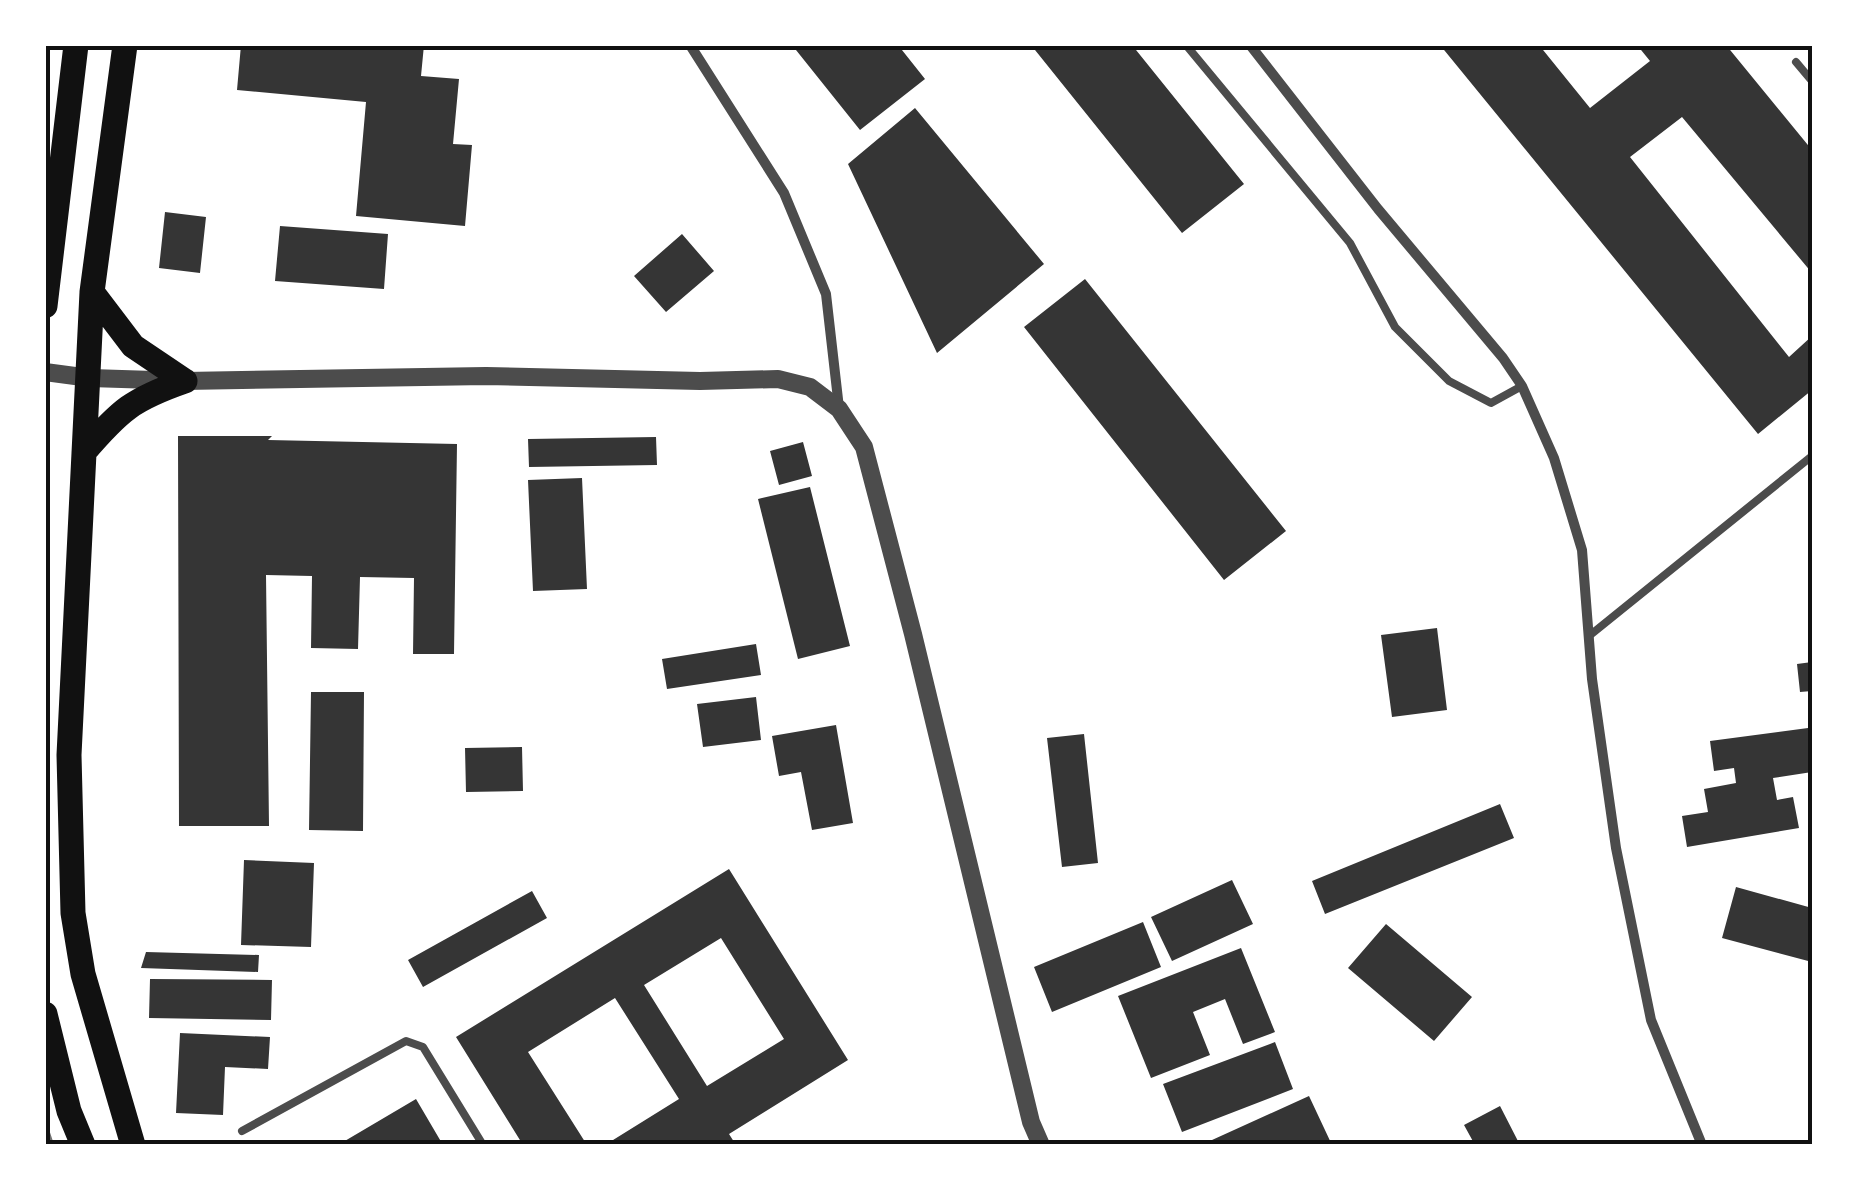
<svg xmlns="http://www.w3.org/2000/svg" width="1857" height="1190" viewBox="0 0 1857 1190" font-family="'Source Sans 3',sans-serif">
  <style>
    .building { fill: #353535; fill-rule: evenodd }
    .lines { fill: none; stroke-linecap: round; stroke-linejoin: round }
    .service { stroke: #4c4c4c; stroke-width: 8 }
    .minor { stroke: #4c4c4c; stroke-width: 10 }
    .tertiary { stroke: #4c4c4c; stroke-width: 18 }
    .primary { stroke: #111; stroke-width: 25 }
    .rail { stroke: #707070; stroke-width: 8 }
    .neatline { fill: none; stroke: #111; stroke-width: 4 }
  </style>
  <rect width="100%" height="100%" fill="#fff"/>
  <path class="building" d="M241 45H424L421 76 459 79 453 144 472 145 465 226 356 216 366 102 237 90Z
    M792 45H898L925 79 860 130Z
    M1031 45H1132L1244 184 1182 233Z
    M1440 45H1539L1590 108 1650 61 1637 45H1726L1812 150V273L1682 117 1630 157 1789 357 1812 336V390L1758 434Z
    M915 108 1044 264 937 353 848 164Z
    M165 212 206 217 200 273 159 268Z
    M280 226 388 234 384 289 275 281Z
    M682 234 714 271 666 312 634 276Z
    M1085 279 1286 531 1224 580 1024 327Z
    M178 436H272L268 440 457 444 454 654H413L414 578 360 577 358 649 311 648 312 576 266 575 269 826H179Z
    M656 437 657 465 529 467 528 439Z
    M803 442 812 476 779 485 770 451Z
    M582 478 587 589 533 591 528 480Z
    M810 487 850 646 798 659 758 499Z
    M1437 628 1447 710 1392 717 1381 635Z
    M756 644 761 675 667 689 662 659Z
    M1812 662V691L1800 692 1797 664Z
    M311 692H364L363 831 309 830Z
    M756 697 761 740 703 747 697 704Z
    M836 725 853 823 812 830 801 772 779 776 772 736Z
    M1808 728 1812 772 1773 778 1777 800 1793 797 1799 828 1687 847 1682 816 1708 812 1704 789 1736 783 1734 768 1714 771 1710 741Z
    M1084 734 1098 863 1062 867 1047 738Z
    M522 747 523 791 466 792 465 748Z
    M1500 804 1514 838 1325 914 1312 881Z
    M244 860 314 863 311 947 241 945Z
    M729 869 848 1060 729 1134 736 1145H605L679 1099 615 998 528 1052 587 1145H523L456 1037ZM721 938 784 1039 707 1086 644 985Z
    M1232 880 1253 924 1172 961 1151 917Z
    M1736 887 1812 908V962L1722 938Z
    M532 891 547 918 423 987 408 960Z
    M1143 922 1161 967 1052 1012 1034 967Z
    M1386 924 1472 997 1434 1041 1348 968Z
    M1241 948 1275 1032 1243 1044 1225 999 1193 1012 1210 1055 1151 1078 1118 996Z
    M146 952 259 955 258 972 141 968Z
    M150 979 272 980 271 1020 149 1018Z
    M180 1033 270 1037 268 1069 225 1067 223 1115 176 1113Z
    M1275 1042 1293 1089 1182 1132 1163 1084Z
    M1309 1096 1332 1145H1201Z
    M416 1099 443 1145H338Z
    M1500 1106 1520 1145H1475L1464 1125Z"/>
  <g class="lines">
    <path class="service" d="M1186 45 1350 243 1395 327 1449 381 1491 403 1522 386
      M1796 62 1812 81
      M1589 636 1812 456
      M242 1131 406 1041 423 1047 483 1145"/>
    <path class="minor" d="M690 45 784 193 826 294 839 408
      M1250 45 1378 209 1503 358 1522 386 1554 458 1582 550 1592 679 1616 848 1651 1020 1702 1145"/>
    <path class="tertiary" d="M45 372 90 378 185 381 486 376 700 381 778 379 810 387 839 409 864 447 913 634 1031 1122 1041 1145"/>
    <path class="primary" d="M125 45 92 292 69 755 73 913 83 974 133 1145
      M92 292 133 346 185 381
      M45 306 76 45
      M84 452C120 410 133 399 185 381
      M45 1014 69 1111 83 1145"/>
    <path class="rail" d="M45 1130 50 1145"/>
  </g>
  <rect width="1857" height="1190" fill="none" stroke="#ffffff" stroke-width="95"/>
  <rect x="48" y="48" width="1762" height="1094" class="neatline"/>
</svg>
